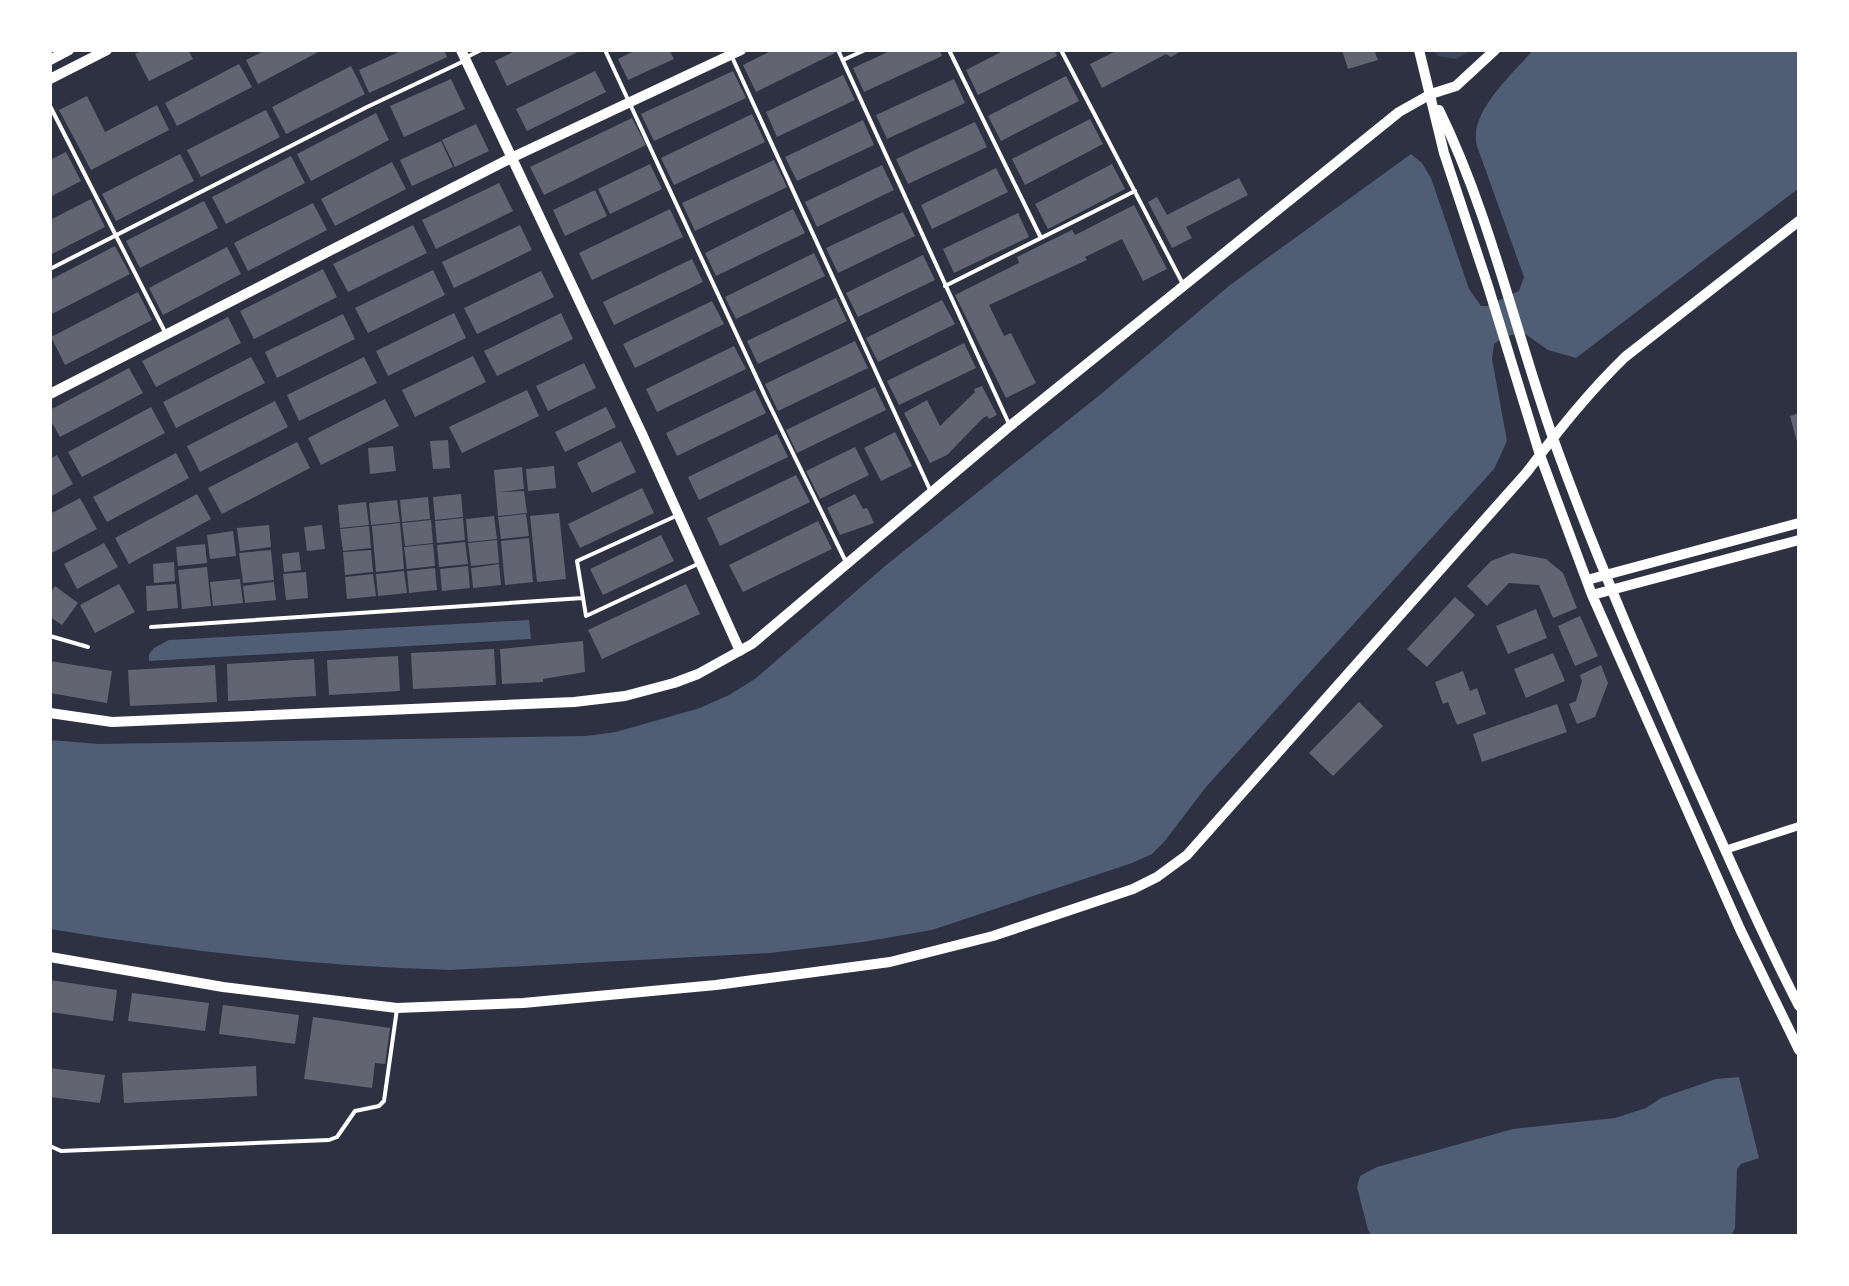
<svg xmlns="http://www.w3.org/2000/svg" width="1849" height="1286" viewBox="0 0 1849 1286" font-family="Roboto,sans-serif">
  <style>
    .green { fill: #3c4559 }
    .water { fill: #4f5d75 }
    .building { fill: #626471 }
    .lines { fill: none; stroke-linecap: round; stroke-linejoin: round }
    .service { stroke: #fff; stroke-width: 4 }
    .minor { stroke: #fff; stroke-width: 8 }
    .tertiary { stroke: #fff; stroke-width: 10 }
  </style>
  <rect width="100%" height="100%" fill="#2d3142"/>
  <path class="green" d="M1433 50H1472L1456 59 1438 56Z"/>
  <path class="water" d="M1533 50H1799V188L1576 358 1548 350 1524 333 1506 336 1494 344 1492 359 1507 441 1494 469 1206 787 1164 842 1152 854 1132 863 932 930 863 942 770 953 450 970C316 966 182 951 50 929V740L99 744 586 736 616 732 700 708 729 695 755 679 885 566 1101 394 1230 285 1411 154 1422 163 1431 178 1469 289 1481 306H1487L1519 291 1524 277 1477 146C1468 112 1512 75 1533 50Z
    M529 620 531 639 149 661V654L154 648 169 640Z
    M1739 1077 1759 1158 1741 1164 1737 1169 1735 1228 1731 1236H1372L1368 1230 1357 1187 1360 1176 1377 1167 1513 1129 1615 1118 1646 1108 1661 1098 1716 1079Z"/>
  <path class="building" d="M143 50H188L193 59 149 81 135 54Z
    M266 50H322L258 84 246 60Z
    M403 50H444L447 57 369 93 359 70Z
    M517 50H582L507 86 495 61Z
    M636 50H669L674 59 628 80 618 59Z
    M773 50H833L835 53 756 92 743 65Z
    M892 50H940L942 56 864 92 853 68Z
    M1005 50H1054L1057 56 978 95 966 70Z
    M1118 50H1183L1171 57 1166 54 1102 88 1090 64Z
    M1342 50H1374L1378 60 1348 69Z
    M239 64 252 87 177 126 165 103Z
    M351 66 365 94 286 134 272 107Z
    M595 71 606 92 527 131 516 109Z
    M733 71 746 98 654 141 641 114Z
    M843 75 855 100 777 137 766 112Z
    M1066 76 1079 101 1001 141 988 116Z
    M451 79 465 109 404 137 390 106Z
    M954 79 965 103 887 139 876 115Z
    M87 96 105 132 157 105 169 130 91 170 59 110Z
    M266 110 280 137 201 177 187 150Z
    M376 113 389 140 311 181 297 154Z
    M752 114 765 142 674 185 661 158Z
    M632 118 646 145 544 195 530 167Z
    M1090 119 1103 144 1025 185 1012 159Z
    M863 120 874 145 797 181 785 157Z
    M975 122 987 147 908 184 896 159Z
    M476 124 489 151 455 167 442 140Z
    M441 141 453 167 412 186 400 160Z
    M66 152 81 181 50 197V160Z
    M180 154 194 181 116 221 102 194Z
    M291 156 305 183 226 224 212 197Z
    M774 160 787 187 695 231 682 203Z
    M392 162 406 189 335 226 321 199Z
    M650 164 662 189 610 214 598 189Z
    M1112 164 1125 189 1048 229 1035 204Z
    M882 165 894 190 817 227 805 202Z
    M996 168 1008 192 932 229 921 205Z
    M1239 178 1248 195 1186 227 1192 238 1172 248 1148 202 1157 197 1167 215Z
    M499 183 513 211 436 249 422 220Z
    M595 190 607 216 565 236 553 210Z
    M91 199 105 227 50 255V220Z
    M204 201 218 228 140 268 126 241Z
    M313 203 327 230 248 271 234 243Z
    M1134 205 1167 269 1143 281 1122 239 1085 257 1087 260 989 305 1004 336 1011 333 1036 383 1006 398 955 295 1019 263 1017 257 1072 230 1075 235Z
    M670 209 683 237 592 280 579 253Z
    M793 209 805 233 716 276 705 253Z
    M903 212 915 236 838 273 826 248Z
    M1018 213 1029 237 954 273 943 249Z
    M413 225 427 253 348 292 333 264Z
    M520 225 532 250 454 288 442 262Z
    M115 246 130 274 50 315V280Z
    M227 247 241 274 163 315 149 288Z
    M814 253 825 276 736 319 725 297Z
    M923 255 935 280 858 317 846 293Z
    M692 259 703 282 614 325 603 302Z
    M323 269 337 297 254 339 240 311Z
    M433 270 445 295 368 333 355 308Z
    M541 271 554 297 477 334 464 308Z
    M138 292 152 320 65 365 51 337Z
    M836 298 847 321 758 364 747 341Z
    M942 300 955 324 878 362 866 338Z
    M712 301 724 324 635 368 623 344Z
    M454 313 466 338 388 376 376 351Z
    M561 313 573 339 497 376 484 351Z
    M343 314 355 339 277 378 265 352Z
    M228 317 241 343 156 387 142 361Z
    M855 341 868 368 778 411 765 384Z
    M964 343 976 368 899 405 887 381Z
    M734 346 746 369 657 412 646 389Z
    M473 356 486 382 415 417 402 390Z
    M251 357 265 383 176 428 163 402Z
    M364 357 377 383 299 421 287 395Z
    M584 363 596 388 548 411 536 386Z
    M129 368 143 393 60 437 50 419V410Z
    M982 386 997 415 989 419 987 416 983 418 947 455 930 463 904 413 927 400 940 426 975 392 974 389Z
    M875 387 886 410 797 453 786 430Z
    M527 390 539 416 462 453 449 427Z
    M755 390 766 413 677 456 666 433Z
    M385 399 399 426 321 465 308 438Z
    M275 401 288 427 200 472 187 446Z
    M151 407 165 433 82 477 68 452Z
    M606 407 616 427 565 452 555 432Z
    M1799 413V446H1798L1790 416Z
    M895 432 912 466 881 481 864 448Z
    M777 434 788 457 699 500 688 477Z
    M448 440 450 468 433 469 430 441Z
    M621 441 636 472 592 493 577 463Z
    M297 442 310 468 222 514 208 488Z
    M393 446 396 471 370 474 368 448Z
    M855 447 869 475 820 499 806 471Z
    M176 453 189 478 107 522 93 497Z
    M57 455 73 484 50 497V459Z
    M554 466 556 488 528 491 526 469Z
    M522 467 524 489 499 492 524 491 527 513 498 516 494 470Z
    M796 475 810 502 720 546 707 518Z
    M642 488 654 513 580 548 568 524Z
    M197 494 211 519 129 564 115 538Z
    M461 494 463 517 435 520 433 497Z
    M855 494 863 509 867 508 874 523 840 535 827 508Z
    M428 497 430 519 402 522 400 500Z
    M80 498 97 529 50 554V514Z
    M397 500 400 522 371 525 369 503Z
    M366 502 369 525 340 528 338 505Z
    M559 513 566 579 537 582 530 516Z
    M526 514 529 536 501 539 498 517Z
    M494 516 497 539 468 542 466 519Z
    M463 518 465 540 437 543 435 521Z
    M431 520 433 543 405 546 402 523Z
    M818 521 832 549 743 592 729 565Z
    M400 523 404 569 376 572 372 526Z
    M269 525 271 547 240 551 237 528Z
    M322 525 325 549 307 551 304 527Z
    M369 526 371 548 343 551 340 529Z
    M233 531 236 556 210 559 207 535Z
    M661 535 674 561 603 595 590 569Z
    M529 538 533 582 505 585 501 541Z
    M497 540 499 563 471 566 468 543Z
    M465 542 468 564 439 567 437 545Z
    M104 543 118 567 77 589 64 564Z
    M205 544 207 563 178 566 176 547Z
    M433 544 435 566 407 569 404 547Z
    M271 550 274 580 243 583 239 553Z
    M371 550 373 572 345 575 343 552Z
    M299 552 301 570 284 572 282 554Z
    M1512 553 1546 559 1563 573 1577 608 1553 618 1539 585 1509 583 1487 606 1467 586 1491 561Z
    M174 562 175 581 154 583 153 564Z
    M499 564 501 585 473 588 471 568Z
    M468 566 470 588 442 591 440 569Z
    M207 567 211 606 182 609 178 570Z
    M435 568 437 590 409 593 407 571Z
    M404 571 407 593 378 596 376 574Z
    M306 572 308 598 286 600 283 574Z
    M373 574 376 596 347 599 345 577Z
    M240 579 243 603 213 606 210 582Z
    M274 582 276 600 245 603 243 586Z
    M119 584 135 612 95 633 80 605Z
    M176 584 178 608 147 611 146 586Z
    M686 584 700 614 602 659 588 630Z
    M55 586 78 603 62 625 50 617V593Z
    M1455 597 1475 615 1427 667 1407 649Z
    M1536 609 1547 638 1508 654 1496 626Z
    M1580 616 1598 656 1575 666 1558 626Z
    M583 641 585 672 543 679V682L502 684 500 649Z
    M494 649 496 685 413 689 411 653Z
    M1553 653 1565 681 1526 698 1514 669Z
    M398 656 400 691 329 695 327 660Z
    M314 659 316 696 228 701 227 664Z
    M50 661 112 671 107 703 50 693Z
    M215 665 217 702 130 706 128 670Z
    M1601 665 1608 683 1595 717 1577 724 1569 704 1576 701 1582 681 1580 675Z
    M1463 671 1470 691 1477 688 1486 714 1457 725 1448 702 1443 704 1435 682Z
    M1359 702 1383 726 1333 776 1309 753Z
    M1557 704 1567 732 1482 762 1473 734Z
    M50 980 117 990 113 1021 50 1012Z
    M132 993 209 1003 205 1031 128 1021Z
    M223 1005 299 1015 295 1044 219 1034Z
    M313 1017 390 1028 385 1064 375 1063 372 1088 304 1079Z
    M256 1066 257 1096 124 1103 122 1073Z
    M50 1068 105 1075 100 1103 50 1097Z"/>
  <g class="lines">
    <path class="service" d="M605 50 766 398 846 562
      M838 50 1010 426
      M949 50 1041 238
      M1061 50 1184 286
      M467 57 481 50
      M732 57 931 492
      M843 60 865 50
      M50 106 165 332
      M50 269 367 107 464 61
      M945 286 1135 191
      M676 516 577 561 586 616 700 563
      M151 627 583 598
      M50 636 88 647
      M50 1146 61 1151 329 1140 337 1137 355 1111 379 1106 384 1101 397 1009"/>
    <path class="minor" d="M1725 850 1799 826"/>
    <path class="tertiary" d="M461 50 642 434 740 651
      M1419 50 1444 153 1488 286 1540 455 1592 595 1740 929 1799 1050
      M50 60 69 50
      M50 79 107 50
      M1439 110C1490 214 1515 331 1554 441 1595 555 1643 665 1692 776 1727 853 1760 931 1799 1006
      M50 394 511 158 741 50
      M1587 580 1799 523
      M1592 595 1799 540
      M50 713 112 722 574 702 625 696 674 683 698 674 752 644 1010 426 1399 112 1431 94 1456 86 1495 50
      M50 957 223 987 397 1008 523 1003 716 985 890 962 993 936 1133 889 1157 877 1187 855 1527 472C1558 431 1588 393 1625 357L1799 221"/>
  </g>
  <rect width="1849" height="1286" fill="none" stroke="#ffffff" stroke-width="104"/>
</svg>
